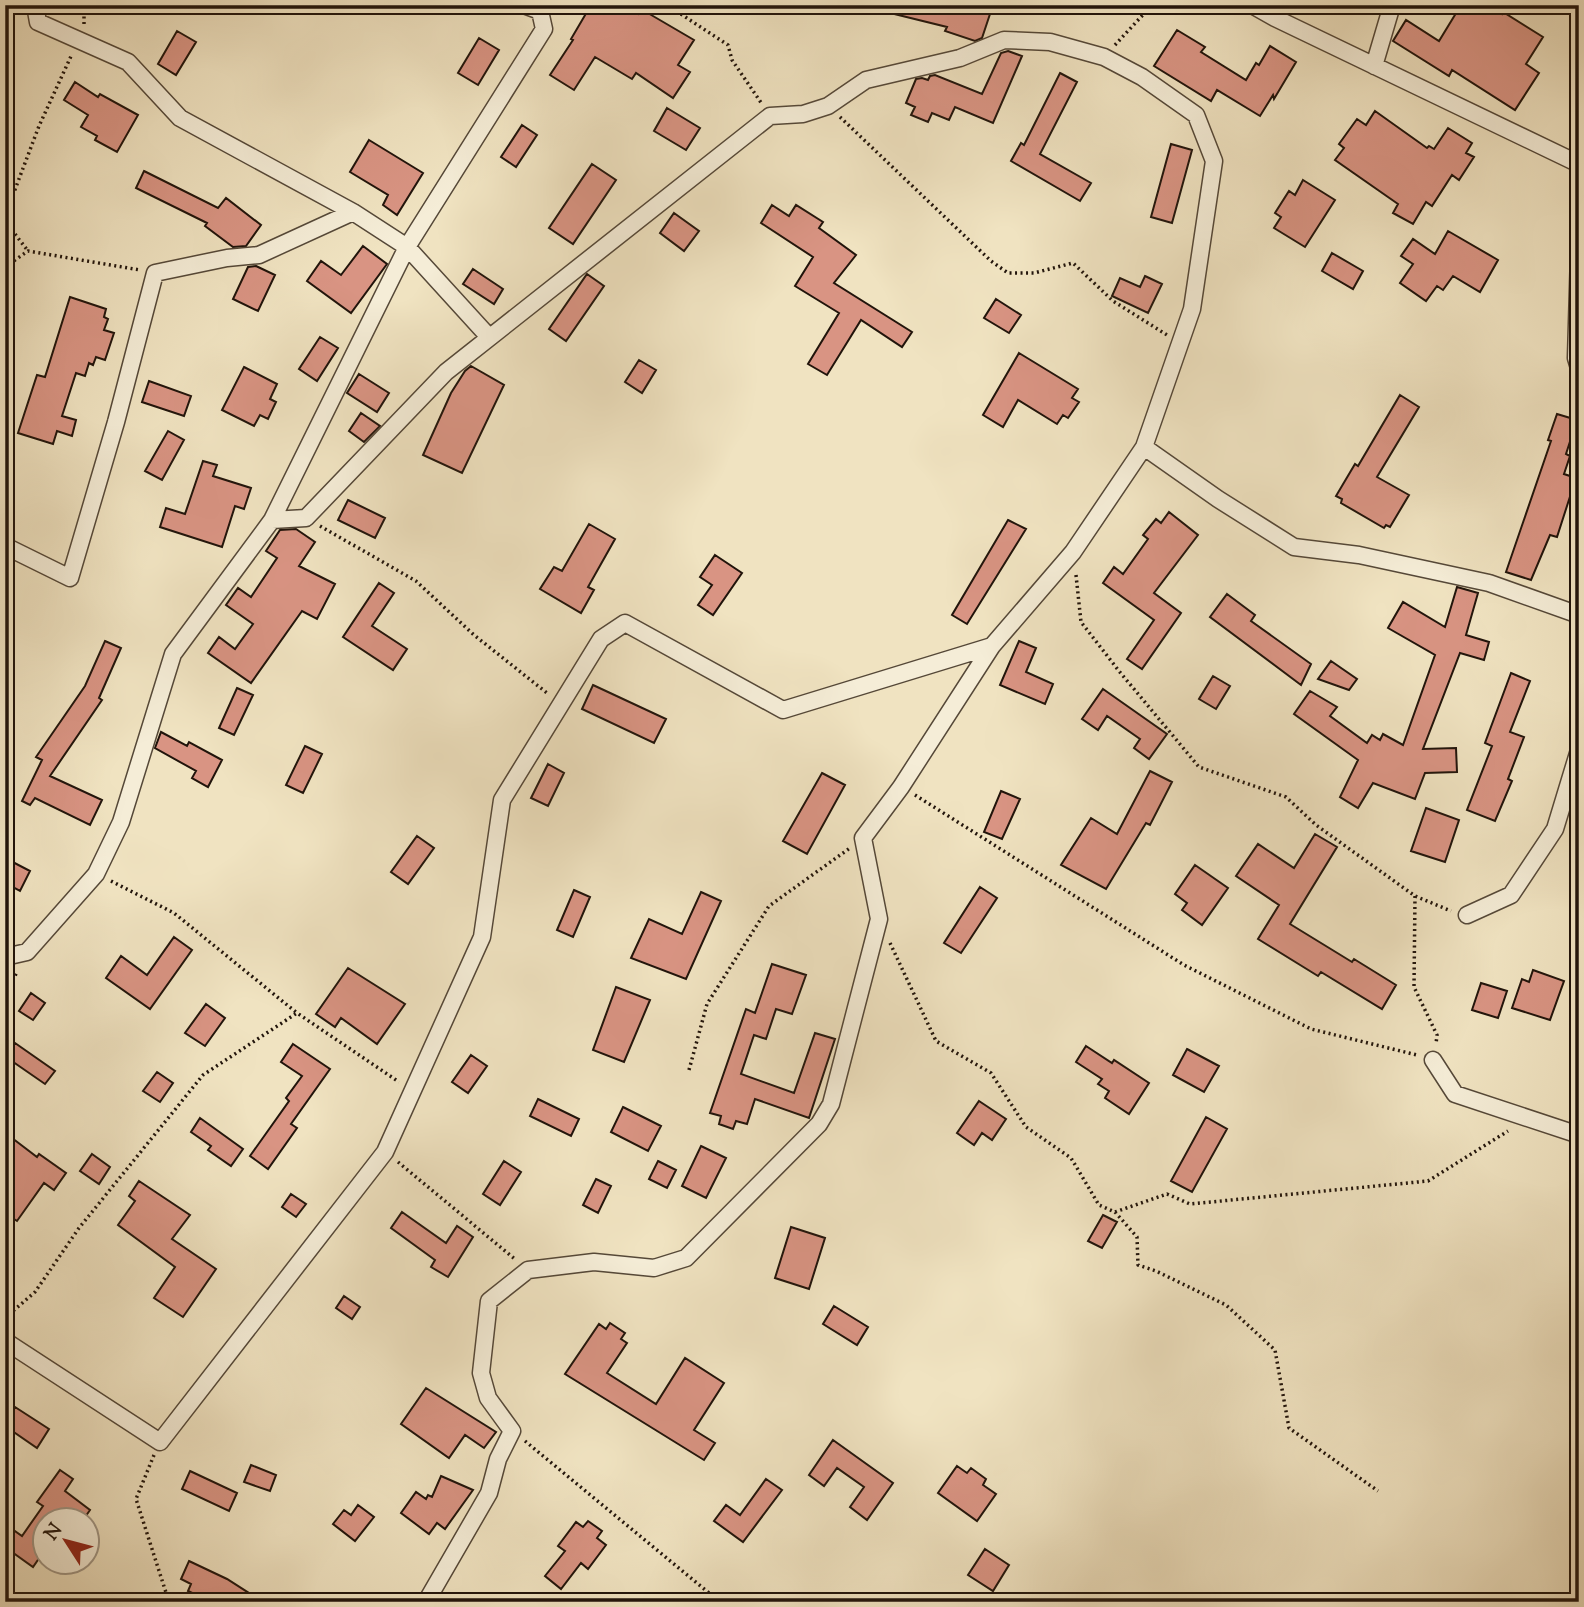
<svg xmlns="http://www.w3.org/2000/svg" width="1584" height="1607" viewBox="0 0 1584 1607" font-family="'Sorts Mill Goudy',serif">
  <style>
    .building { fill: #d99483; stroke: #21140b; stroke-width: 2 }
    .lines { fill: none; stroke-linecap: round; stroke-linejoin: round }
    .street-casing { stroke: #554838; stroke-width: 19 }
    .path { stroke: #21140b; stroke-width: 3.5; stroke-dasharray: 2 3.5; stroke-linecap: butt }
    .street { stroke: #f5edd7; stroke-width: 16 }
  </style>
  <rect width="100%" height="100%" fill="#f0e3c1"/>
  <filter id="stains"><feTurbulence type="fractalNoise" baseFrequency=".00286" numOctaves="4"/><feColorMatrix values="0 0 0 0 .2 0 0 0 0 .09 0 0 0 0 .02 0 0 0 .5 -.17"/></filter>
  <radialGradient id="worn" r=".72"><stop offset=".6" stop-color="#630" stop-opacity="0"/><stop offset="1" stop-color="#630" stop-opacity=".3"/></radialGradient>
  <path class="building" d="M591 5H623L638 14 641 9 694 40 678 65 690 72 673 98 636 73 632 79 595 57 574 90 550 75 573 40 571 39Z
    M883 5H982L992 8 982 38 975 41 945 31 947 27 882 11Z
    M1461 5H1489L1502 14 1503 12 1543 37 1526 64 1539 73 1515 110 1452 70 1449 76 1393 41 1406 20 1439 41Z
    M1177 30 1205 47 1201 52 1246 80 1256 63 1259 65 1270 46 1296 62 1274 99 1273 95 1260 116 1217 90 1211 101 1154 66Z
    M177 31 196 42 176 75 158 64Z
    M479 38 499 50 478 85 458 73Z
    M1008 51 1022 56 993 123 955 107 949 120 932 113 928 122 911 115 915 107 906 103 916 79 922 78 928 80 930 76 935 75 982 94 1001 53Z
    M1060 73 1077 82 1040 154 1091 183 1080 201 1011 161 1021 143 1024 145Z
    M75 82 98 97 100 94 138 115 117 152 95 140 97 136 81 127 88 115 64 100Z
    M667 108 700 128 686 150 654 131Z
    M1375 111 1427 148 1429 146 1434 149 1448 128 1472 143 1466 153 1474 157 1459 180 1452 175 1432 206 1426 202 1413 224 1393 213 1398 204 1335 160 1344 148 1339 144 1357 119 1366 125Z
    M522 125 537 135 516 167 501 157Z
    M369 140 423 173 397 215 383 205 388 195 350 172Z
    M1171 144 1192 150 1172 223 1151 217Z
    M592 164 616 180 573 244 549 228Z
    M144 171 218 208 226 198 261 225 246 246 233 247 205 226 207 223 136 188Z
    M1303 180 1335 200 1305 247 1274 228 1281 217 1275 213 1289 191 1295 195Z
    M772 205 789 216 796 205 823 222 819 228 856 255 834 283 912 332 902 347 861 320 827 375 808 364 839 313 795 286 813 257 761 223Z
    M674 213 699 231 684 251 660 233Z
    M1448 231 1498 260 1480 292 1453 276 1443 290 1437 286 1426 301 1400 283 1413 264 1401 256 1413 239 1435 254Z
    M363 246 387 264 351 313 307 281 321 261 341 275Z
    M1332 253 1363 271 1353 289 1322 271Z
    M256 266 275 275 258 311 233 299 248 267Z
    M473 269 503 289 494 304 463 284Z
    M587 274 604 286 566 341 549 329Z
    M1145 276 1162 284 1148 313 1112 296 1120 278 1140 287Z
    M70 297 106 309 104 317 108 319 104 330 114 333 105 360 96 357 93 365 89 363 85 376 76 373 62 416 76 420 72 436 57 431 53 444 18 433 37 375 45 377Z
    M996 299 1021 315 1009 333 984 318Z
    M320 337 338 348 317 381 299 369Z
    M1019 353 1078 389 1072 398 1079 402 1068 418 1063 415 1057 424 1018 400 1003 427 983 415Z
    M639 360 656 370 642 393 625 382Z
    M471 366 504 385 462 473 423 455 451 393 465 371Z
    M244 367 277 384 270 399 276 402 268 419 260 415 254 426 222 410Z
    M359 374 389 393 377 412 347 393Z
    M149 381 191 396 184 416 142 402Z
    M1400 395 1419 407 1377 477 1409 495 1390 527 1386 525 1384 528 1341 503 1342 499 1336 496 1355 464 1358 466Z
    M361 413 380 426 364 442 349 431Z
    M1557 414 1577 420 1566 454 1570 456 1564 474 1576 478 1557 537 1550 535 1531 580 1506 572 1551 441 1548 440Z
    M168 431 184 440 162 480 145 471Z
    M203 461 217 465 213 476 251 488 244 509 235 506 222 547 160 527 166 508 185 514Z
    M348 500 385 518 375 538 338 520Z
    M1169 512 1198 535 1154 593 1181 613 1142 669 1127 659 1154 620 1103 583 1114 567 1123 574 1148 539 1143 535 1156 519 1161 523Z
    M1008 520 1026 529 967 624 952 615Z
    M589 524 615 539 588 587 594 590 581 613 540 589 554 567 562 571Z
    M296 529 315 542 299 566 335 584 317 619 302 611 251 683 208 653 219 637 235 649 253 624 226 605 238 588 251 597 277 558 266 551 280 530Z
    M715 555 742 573 713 615 698 605 712 585 700 577Z
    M379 583 394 593 372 626 407 649 393 670 343 637Z
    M1457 587 1478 593 1466 635 1489 642 1484 660 1460 653 1423 749 1456 748 1457 772 1425 773 1415 799 1373 783 1358 808 1340 797 1358 760 1294 714 1310 691 1337 707 1330 716 1367 743 1372 735 1380 740 1383 734 1403 745 1435 655 1388 628 1403 602 1445 627Z
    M1227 594 1255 615 1251 621 1311 664 1301 685 1210 617Z
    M105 641 121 648 99 698 102 700 50 776 102 800 90 825 35 798 30 805 22 801 42 760 36 757 85 686Z
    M1019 641 1036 648 1026 672 1053 684 1045 704 1000 685Z
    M1331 661 1357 679 1349 690 1318 679Z
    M1511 673 1530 681 1510 732 1524 737 1508 779 1512 781 1495 821 1467 810 1492 746 1485 743Z
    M1213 676 1230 686 1216 709 1199 699Z
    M593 685 666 719 654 743 582 709Z
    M237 688 253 695 234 735 219 728Z
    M1103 689 1167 734 1149 759 1134 748 1140 739 1107 716 1098 730 1082 719Z
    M161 732 187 746 189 742 222 760 208 787 192 778 196 771 155 748Z
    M305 746 322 754 303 793 286 785Z
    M548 764 564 773 548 806 531 798Z
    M1150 771 1172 782 1150 825 1146 823 1106 889 1061 865 1091 818 1117 834Z
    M822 773 845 785 807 854 783 841Z
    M1001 791 1020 799 1002 839 984 832Z
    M1426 808 1459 820 1445 862 1411 851Z
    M1315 834 1337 847 1290 924 1352 962 1354 959 1396 985 1382 1009 1321 972 1318 976 1258 939 1279 905 1236 876 1258 844 1294 868Z
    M417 836 434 848 408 884 391 872Z
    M5 858 30 871 20 891 5 883Z
    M1195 865 1228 888 1202 925 1182 910 1187 903 1175 894Z
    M980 887 997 898 961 953 944 943Z
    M574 890 590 897 573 937 557 930Z
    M701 892 721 901 686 979 631 958 649 919 682 934Z
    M174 937 192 950 150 1009 106 978 121 956 147 975Z
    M772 964 806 975 792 1014 776 1009 766 1039 754 1035 741 1074 794 1093 815 1033 835 1039 809 1118 755 1099 747 1124 736 1121 733 1129 719 1124 721 1116 710 1113 746 1009 755 1013Z
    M348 968 405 1004 377 1044 341 1018 335 1027 316 1014Z
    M1533 970 1564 981 1550 1020 1512 1008 1522 979 1529 982Z
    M1481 983 1507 991 1498 1018 1472 1010Z
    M616 987 650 1000 624 1062 593 1050Z
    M31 993 45 1003 33 1020 19 1011Z
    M206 1004 225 1018 205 1046 185 1033Z
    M15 1043 55 1071 45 1084 6 1057Z
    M293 1044 330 1069 291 1124 297 1128 268 1169 250 1156 289 1101 286 1098 302 1076 281 1062Z
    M1086 1046 1112 1063 1114 1060 1149 1083 1129 1114 1105 1098 1109 1091 1098 1084 1102 1079 1076 1062Z
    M1187 1049 1219 1066 1204 1092 1173 1075Z
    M471 1055 487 1066 468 1093 452 1082Z
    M157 1072 173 1083 160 1102 143 1091Z
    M538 1099 579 1119 571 1136 530 1116Z
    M979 1101 1006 1119 992 1140 982 1133 974 1145 957 1133Z
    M623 1107 661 1126 648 1151 611 1132Z
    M1206 1117 1227 1129 1192 1192 1171 1181Z
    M200 1118 243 1149 231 1166 208 1150 211 1146 191 1132Z
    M12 1138 37 1157 39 1154 66 1173 54 1190 44 1183 17 1221 5 1213V1147Z
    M701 1146 726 1158 706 1198 682 1186Z
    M92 1154 110 1167 99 1184 80 1171Z
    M504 1161 521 1172 500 1205 483 1194Z
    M658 1161 676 1170 667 1188 649 1179Z
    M596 1179 611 1186 598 1213 583 1205Z
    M139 1181 190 1215 172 1239 216 1269 183 1317 154 1298 175 1267 118 1225 135 1201 129 1196Z
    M291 1194 306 1204 296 1217 282 1207Z
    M402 1212 446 1243 457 1226 473 1237 448 1277 431 1267 435 1260 391 1228Z
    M1103 1215 1117 1222 1102 1248 1088 1241Z
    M791 1227 825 1238 809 1289 775 1278Z
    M344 1296 360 1307 352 1319 336 1308Z
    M834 1306 868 1327 857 1345 823 1324Z
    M610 1323 625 1333 621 1339 627 1343 607 1373 656 1404 685 1358 724 1383 694 1430 715 1443 704 1460 565 1374 599 1324 606 1329Z
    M426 1388 496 1432 484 1448 465 1435 449 1458 401 1424Z
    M15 1407 49 1429 37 1448 5 1426V1422Z
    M833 1440 893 1483 867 1520 850 1507 864 1487 837 1468 824 1486 809 1475Z
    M251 1465 276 1475 270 1491 244 1482Z
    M957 1466 967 1473 971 1468 986 1479 983 1485 996 1494 977 1521 938 1493Z
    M60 1470 73 1479 65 1491 90 1510 83 1520H46V1529L34 1544 44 1551 33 1567 5 1547V1524L22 1536 43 1506 37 1502Z
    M190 1471 237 1493 229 1511 182 1489Z
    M441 1476 473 1490 445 1529 437 1523 429 1534 401 1513 416 1492 426 1499 428 1495 432 1497Z
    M766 1479 782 1490 743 1542 714 1521 726 1505 740 1515Z
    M358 1505 374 1517 355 1541 333 1524 344 1510 351 1515Z
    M588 1521 602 1531 597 1538 606 1545 588 1569 581 1563 561 1589 545 1576 565 1551 558 1546 576 1522 583 1527Z
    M985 1549 1009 1565 993 1591 968 1575Z
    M189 1561 227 1579 263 1602H211L188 1591 191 1584 181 1579Z"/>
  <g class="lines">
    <g class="street-casing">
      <path id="street" d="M35 5 38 22 128 62 180 118 353 212
        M1252 5 1275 18 1579 164
        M1374 66 1392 5
        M1579 254 1576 358 1579 368
        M1144 447 1218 499 1294 547 1359 555 1489 583 1579 615
        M272 520 407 247 544 29 540 11 524 5
        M5 546 70 578 116 422 155 273 227 258 259 255 353 212 407 247 489 337
        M1467 915 1511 895 1555 829 1579 750
        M5 957 27 952 96 874 121 822 173 654 272 520 306 518 446 372 770 116 803 114 828 106 866 80 960 58 1004 40 1050 42 1104 57 1142 77 1196 115 1214 161 1192 309 1144 447 1073 552 992 646 901 787 863 838 879 919 831 1104 819 1124 686 1258 654 1268 594 1262 528 1270 489 1301 481 1373 488 1398 512 1431 498 1459 489 1493 426 1602
        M1433 1060 1455 1094 1579 1135
        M5 1341 160 1442 385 1152 482 937 502 800 601 639 625 623 783 710 992 646"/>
    </g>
    <path class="path" d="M5 5 19 13
      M667 5 728 45 732 60 762 104
      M84 24V5
      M1115 45 1152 5
      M840 117 991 261 1008 273H1034L1073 263 1113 301 1167 335
      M5 216 39 126 72 54
      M5 221 28 251
      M5 267 28 251 140 270
      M320 526 416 581 474 635 547 693
      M1076 575 1081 622 1119 671 1199 767 1286 797 1316 825 1415 896 1451 911
      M915 795 1184 965 1311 1029 1417 1055
      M111 881 174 913 297 1013
      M1415 896 1414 987 1437 1035 1436 1044
      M890 943 936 1041 991 1073 1026 1127 1071 1158 1099 1205 1115 1212 1137 1237 1138 1265 1156 1271 1226 1305 1275 1350 1289 1428 1378 1491
      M5 995 17 972
      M689 1070 707 1004 769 906 850 848
      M398 1162 516 1260
      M1115 1212 1167 1194 1190 1204 1428 1181 1508 1131
      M5 1318 35 1292 79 1228 203 1075 297 1013 399 1082
      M525 1441 720 1602
      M154 1455 136 1499 169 1602"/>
    <use href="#street" class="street"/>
  </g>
  <rect width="1584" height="1607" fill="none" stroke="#f0e3c1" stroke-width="28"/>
  <rect x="7" y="7" width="1570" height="1593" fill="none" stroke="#21140b" stroke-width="3.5"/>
  <rect x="14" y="14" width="1556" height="1579" fill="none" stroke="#21140b" stroke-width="2"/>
  <g transform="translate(66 1541) rotate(306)"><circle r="33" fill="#f5edd7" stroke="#a09685" stroke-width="2"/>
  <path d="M0-5L12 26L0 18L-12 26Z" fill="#8f2418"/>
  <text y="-10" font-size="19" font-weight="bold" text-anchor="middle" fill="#21140b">N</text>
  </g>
  <rect width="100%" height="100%" filter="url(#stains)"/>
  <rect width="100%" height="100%" fill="url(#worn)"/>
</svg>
